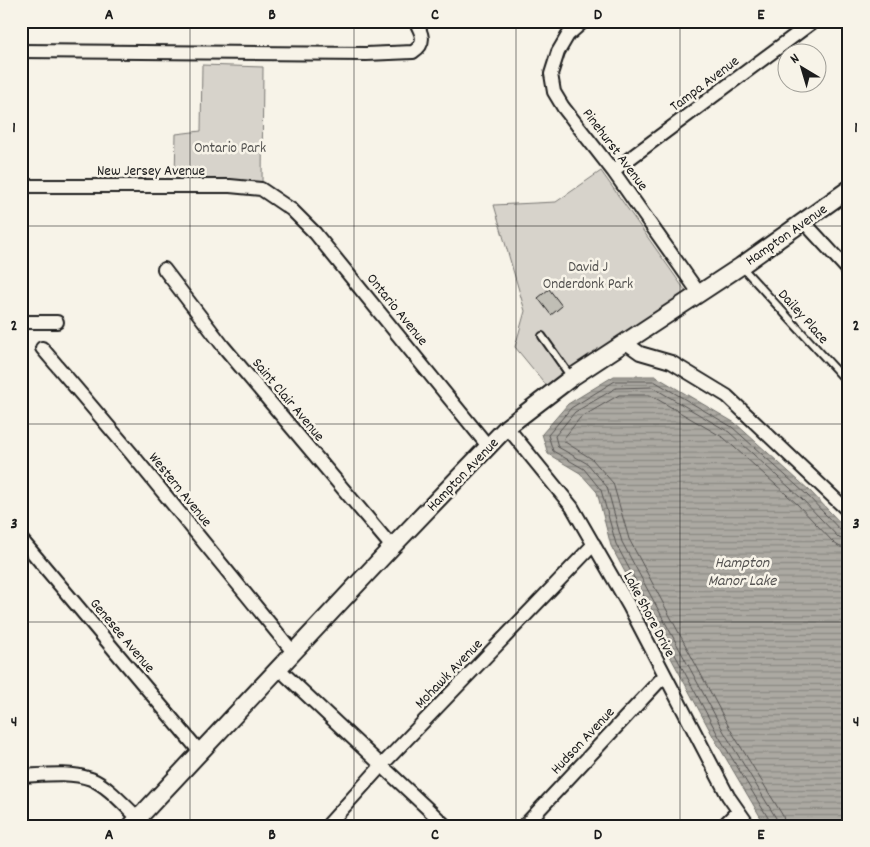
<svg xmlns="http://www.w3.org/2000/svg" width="870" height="847" viewBox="0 0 870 847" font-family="Dekko,sans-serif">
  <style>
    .park { fill: #d7d3cb; stroke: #7a7874 }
    .water { fill: url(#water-rules); stroke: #72716c }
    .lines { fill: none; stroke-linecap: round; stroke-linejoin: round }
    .shore { stroke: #565452; stroke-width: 1 }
    .building { fill: #c0beb5; stroke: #1c1c1c }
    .service-casing { stroke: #1c1c1c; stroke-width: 10 }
    .minor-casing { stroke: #1c1c1c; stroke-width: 16 }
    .tertiary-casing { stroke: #1c1c1c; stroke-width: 20 }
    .service { stroke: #f7f3e8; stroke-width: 6 }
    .minor { stroke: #f7f3e8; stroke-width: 12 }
    .tertiary { stroke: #f7f3e8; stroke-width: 16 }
    .grid { fill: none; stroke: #1c1c1c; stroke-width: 1; stroke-opacity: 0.55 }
    .labels { text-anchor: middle; stroke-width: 5; stroke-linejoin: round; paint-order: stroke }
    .street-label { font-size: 15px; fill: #1c1c1c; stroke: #f7f3e8 }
    .park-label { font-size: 15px; fill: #545351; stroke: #f7f3e8 }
    .water-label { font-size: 16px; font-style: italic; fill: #565452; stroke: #f7f3e8 }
    .neatline { fill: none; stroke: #1c1c1c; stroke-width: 2 }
    .grid-label { font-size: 16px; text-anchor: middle; font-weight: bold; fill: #1c1c1c }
  </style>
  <defs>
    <pattern id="water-rules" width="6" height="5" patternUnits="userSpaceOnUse" patternTransform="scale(1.25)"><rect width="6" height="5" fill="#aca9a2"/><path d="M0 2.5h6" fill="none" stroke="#8b8983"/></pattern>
  </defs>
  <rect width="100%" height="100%" fill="#f7f3e8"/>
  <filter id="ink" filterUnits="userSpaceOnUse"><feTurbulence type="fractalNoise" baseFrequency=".02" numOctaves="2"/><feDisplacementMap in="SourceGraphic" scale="10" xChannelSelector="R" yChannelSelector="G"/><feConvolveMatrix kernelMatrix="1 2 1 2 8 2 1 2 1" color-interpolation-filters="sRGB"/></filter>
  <g filter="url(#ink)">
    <path class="park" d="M202 65 263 67 262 183 175 176 176 134 201 131Z
      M601 171 687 293 547 386 515 347 525 311 494 205 556 202Z"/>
    <path class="water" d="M614 376H655L735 423 810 491 849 532V826H769L764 823 714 738 611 546 597 492 580 473 548 454 542 434 568 404Z"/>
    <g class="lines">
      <path class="shore" d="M771 826 770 821 718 735 616 544 601 490 584 469 553 451 548 435 571 408 615 381H654L732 427 807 495 843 533 849 535
        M777 826 776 818 724 732 622 542 607 487 588 464 558 447 555 436 575 412 616 388 652 387 729 432 802 499 839 538 849 541
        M785 826 783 816 730 729 629 539 613 483 592 459 565 442 564 438 580 418 619 395H650L724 438 797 504 834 543 840 547 849 548"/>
    </g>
    <path class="building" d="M549 289 562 306 551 315 538 298Z"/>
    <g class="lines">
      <g class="service-casing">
        <path id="service" d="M742 267 849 384
          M542 336 571 377"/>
      </g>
      <g class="minor-casing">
        <path id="minor" d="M584 21 568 35 558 52 551 74 554 92 563 107 613 171 699 293
          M21 51 366 54 413 52C427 43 422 33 415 21
          M613 171 814 21
          M21 186H230L261 189 292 210 315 233 488 446
          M804 222 849 271
          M164 269 223 346 392 547
          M21 322H57
          M626 343 640 353 671 362 727 396 849 512
          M42 348 131 453 293 652
          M507 427 572 507 629 606 728 796 749 826
          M21 539 200 752
          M278 668 446 826
          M21 776C43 775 70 771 91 779 108 786 124 805 138 818
          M327 826 382 765 594 544
          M524 826 664 676
          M723 826 738 811"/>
      </g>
      <g class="tertiary-casing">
        <path id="tertiary" d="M131 826 392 547 507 427 571 378 741 266 849 189"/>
      </g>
      <use href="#service" class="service"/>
      <use href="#minor" class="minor"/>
      <use href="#tertiary" class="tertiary"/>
    </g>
  </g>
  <path class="grid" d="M190 21V826M354 21V826M516 21V826M680 21V826M21 226H849M21 424H849M21 622H849"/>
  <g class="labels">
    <g class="street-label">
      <text transform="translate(704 83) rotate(-37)" y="5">Tampa Avenue</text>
      <text transform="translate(616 149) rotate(53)" y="5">Pinehurst Avenue</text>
      <text x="151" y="175">New Jersey Avenue</text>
      <text transform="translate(786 234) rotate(-35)" y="5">Hampton Avenue</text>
      <text transform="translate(398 309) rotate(51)" y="5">Ontario Avenue</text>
      <text transform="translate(804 316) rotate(48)" y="5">Dailey Place</text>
      <text transform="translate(289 399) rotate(50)" y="5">Saint Clair Avenue</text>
      <text transform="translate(462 474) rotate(-46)" y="5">Hampton Avenue</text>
      <text transform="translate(181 489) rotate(51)" y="5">Western Avenue</text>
      <text transform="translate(650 614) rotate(62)" y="5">Lake Shore Drive</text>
      <text transform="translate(123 635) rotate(50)" y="5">Genesee Avenue</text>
      <text transform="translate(448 673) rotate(-46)" y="5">Mohawk Avenue</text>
      <text transform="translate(582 740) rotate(-47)" y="5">Hudson Avenue</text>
    </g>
    <g class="park-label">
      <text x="230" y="152">Ontario Park</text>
      <text x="588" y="271">David J<tspan x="588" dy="17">Onderdonk Park</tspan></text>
    </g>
    <g class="water-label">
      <text x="742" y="567">Hampton<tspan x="742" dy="18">Manor Lake</tspan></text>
    </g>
  </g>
  <rect width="870" height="847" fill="none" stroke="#f7f3e8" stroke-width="55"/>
  <g transform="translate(802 68) rotate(322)"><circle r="24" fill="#f7f3e8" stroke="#9f9d96"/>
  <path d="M0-4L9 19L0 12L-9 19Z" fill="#1c1c1c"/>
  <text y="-8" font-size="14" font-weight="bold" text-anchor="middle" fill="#1c1c1c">N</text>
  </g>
  <rect x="28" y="28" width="814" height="792" class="neatline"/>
  <g class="grid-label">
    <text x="109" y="19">A</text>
    <text x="272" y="19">B</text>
    <text x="435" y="19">C</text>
    <text x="598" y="19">D</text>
    <text x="761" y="19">E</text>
    <text x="14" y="132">1</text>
    <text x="856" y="132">1</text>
    <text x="14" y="330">2</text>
    <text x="856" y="330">2</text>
    <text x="14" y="528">3</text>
    <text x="856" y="528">3</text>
    <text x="14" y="726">4</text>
    <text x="856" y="726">4</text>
    <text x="109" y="839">A</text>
    <text x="272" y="839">B</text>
    <text x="435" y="839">C</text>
    <text x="598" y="839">D</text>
    <text x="761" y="839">E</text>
  </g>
</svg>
